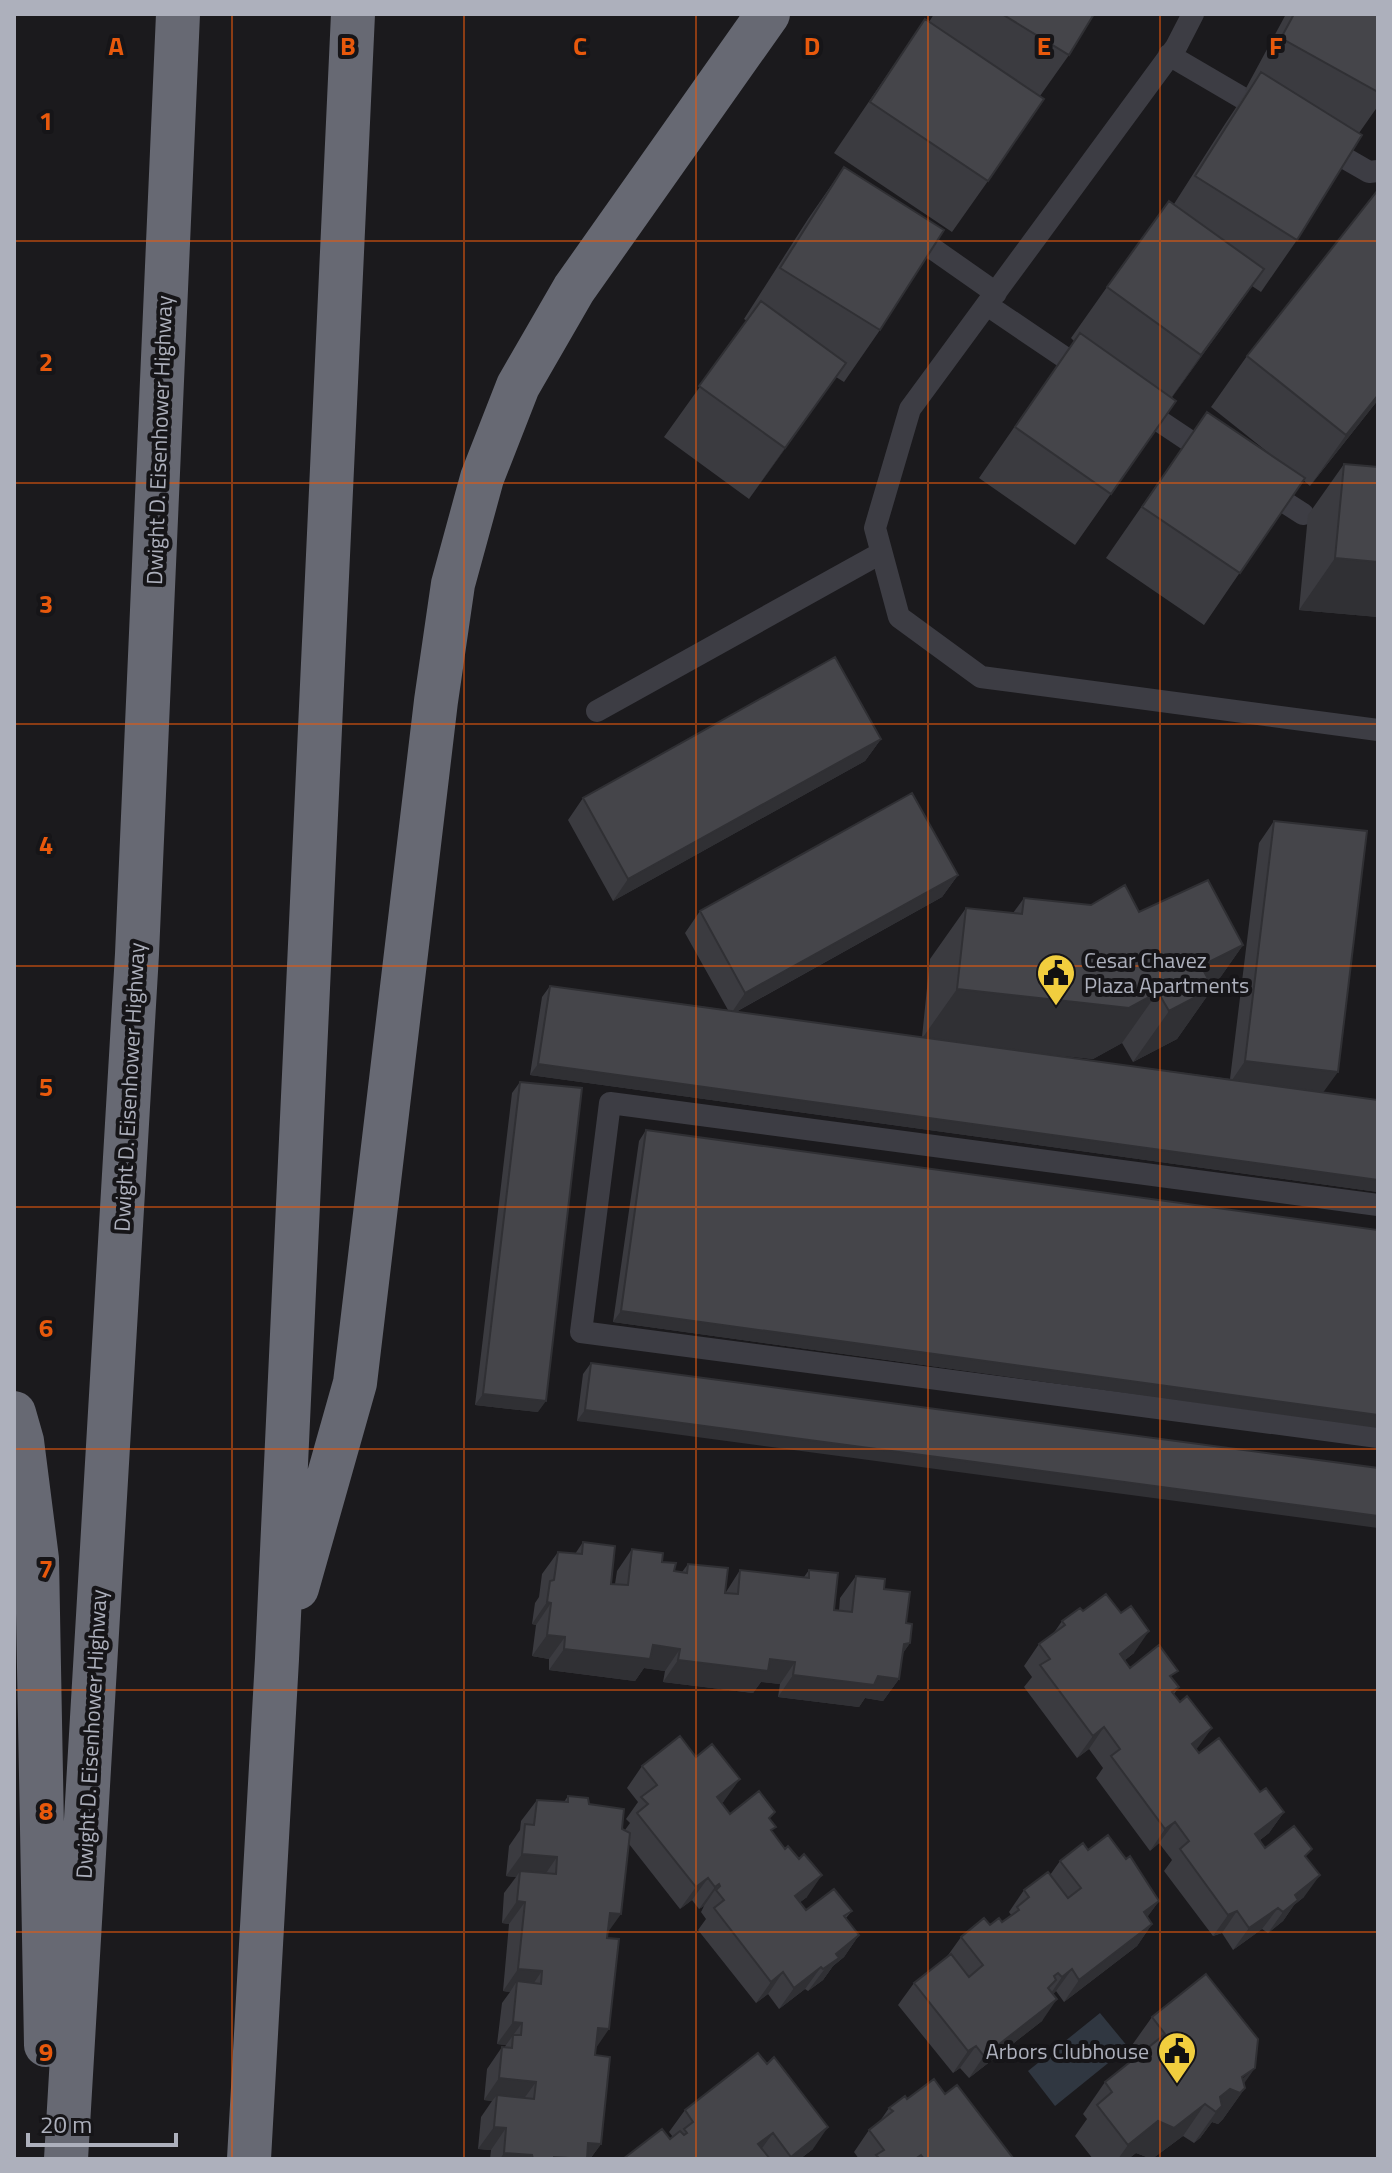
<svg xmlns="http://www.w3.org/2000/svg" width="1392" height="2173" viewBox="0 0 1392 2173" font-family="'Titillium Web',sans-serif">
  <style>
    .water { fill: #303741 }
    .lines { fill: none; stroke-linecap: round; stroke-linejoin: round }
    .lane { stroke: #3d3d44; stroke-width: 22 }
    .highway { stroke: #676973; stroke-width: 44 }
    .wall { fill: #3b3b40 }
    .shaded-wall { fill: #303034 }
    .building { fill: #45454a; stroke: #303034; stroke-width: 2 }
    .grid { fill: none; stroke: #e8590c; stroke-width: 2; stroke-opacity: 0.55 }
    .labels { text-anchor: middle; stroke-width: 8; stroke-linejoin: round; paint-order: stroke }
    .street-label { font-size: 22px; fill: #adb0bc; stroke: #161518 }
    .poi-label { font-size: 22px; fill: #adb0bc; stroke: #161518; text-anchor: start }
    .grid-label { font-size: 26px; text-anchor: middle; font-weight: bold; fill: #e8590c; stroke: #161518; stroke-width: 8; stroke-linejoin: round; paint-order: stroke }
  </style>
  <rect width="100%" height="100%" fill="#1b1a1d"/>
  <path class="water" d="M1100 2013 1128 2047 1055 2106 1028 2071Z"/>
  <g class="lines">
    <path class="lane" d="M1193 14 1176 47 910 409 875 528 899 617 981 677 1378 730
      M1169 55 1268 113
      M1322 145 1369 172 1378 171
      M909 232 996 293
      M987 305 1089 374
      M1137 406 1212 456
      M1261 487 1303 514
      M597 711 881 553
      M1378 1205 610 1103 581 1332 1378 1437"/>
    <path class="highway" d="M14 1413 22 1441 37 1559 46 2045
      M297 1588 355 1383 436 701 453 584 482 478 518 386 574 289 768 14
      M66 2159 137 954 178 14
      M249 2159 277 1659 353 14"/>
  </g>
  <path class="wall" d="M934 14H1094L1069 55 1040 96 988 181 952 232 834 153 925 19 929 22Z
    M1286 14H1378V106L1359 133 1297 240 1261 292 1252 286 1172 397 1176 401 1075 545 979 478 1074 341 1071 338 1107 287 1174 204 1225 124 1247 91 1245 90Z
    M844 167 880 330 844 382 836 377 749 499 664 437 747 321 744 319 808 219Z
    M1247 356 1378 400 1310 486 1303 480 1204 625 1106 558 1207 412 1270 454 1211 407Z
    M1344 464 1378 617 1299 610 1308 515Z
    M881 739 865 761 613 901 568 820 583 798Z
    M1274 821 1323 1092 1378 1100V1192L530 1075 542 997 550 986 728 1010 685 933 700 911 958 875 942 897 736 1012 922 1037 930 959 966 908 1013 913 1024 898 1139 912 1243 945 1177 1039 1133 1062 1122 1043 1093 1059 1035 1053 1230 1079 1259 843Z
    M520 1082 538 1412 475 1405 512 1093Z
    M646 1130 1378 1230V1428L613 1322 639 1141Z
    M591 1363 1378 1468 577 1421 583 1374Z
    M583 1542 611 1584H615L617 1571 632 1549 662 1562 674 1571 682 1572 688 1564 726 1592 740 1570 804 1577 809 1570 834 1610H839L840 1598 856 1576 884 1589 906 1623 910 1643 902 1654 899 1679 883 1701 865 1698 859 1707 778 1697 780 1684 761 1682 753 1693 663 1682 665 1671 644 1668 635 1681 549 1670V1659L532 1656 536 1625 532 1624 535 1603 539 1597 542 1574 558 1552 575 1554Z
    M1062 1621 1134 1653 1125 1660 1130 1668 1172 1679 1179 1687 1174 1694 1197 1750 1199 1753 1260 1792 1284 1812 1269 1833 1260 1840 1265 1848 1306 1858 1304 1897 1294 1905 1283 1921 1268 1933 1262 1929 1233 1950 1222 1933 1213 1936 1164 1871 1172 1860 1159 1843 1150 1851 1096 1778 1103 1768 1089 1749 1077 1758 1024 1687 1032 1677 1024 1666 1039 1644 1053 1634Z
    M642 1766 724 1801 722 1803 730 1814 770 1819 772 1832 807 1897 800 1902 806 1910 852 1911 846 1918 859 1935 844 1957 833 1966 823 1980 808 1991 805 1989 779 2009 768 1994 756 2003 698 1930 706 1919 701 1912 704 1906 699 1909 692 1900 680 1909 629 1844 608 1933 595 2055 601 2144 590 2159H490L491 2150 478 2149 481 2117 492 2101 484 2100 487 2069 502 2047 504 2048 506 2045 497 2044 502 2003 510 1992 503 1991 509 1924 502 1923 504 1893 516 1877 506 1876 509 1846 520 1830 521 1821 537 1800 564 1802 568 1796 589 1804 625 1830 630 1823 626 1819 638 1802 627 1788Z
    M1088 1850 1159 1901 1147 1917 1152 1924 1137 1946 1064 2002 1056 1991 1053 1994 1042 2021 969 2078 960 2068 953 2073 898 2005 914 1983 946 1958 961 1937 990 1925 1002 1922 1011 1915 1009 1912 1024 1890 1050 1875 1060 1861Z
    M1152 2017 1244 2083 1245 2088 1223 2119 1218 2124 1212 2122 1200 2138 1194 2143 1183 2136 1152 2159 1136 2153 1128 2159H1093L1075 2136 1087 2119 1083 2114 1105 2082 1137 2057 1130 2048Z
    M758 2053 813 2149 800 2159H623L673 2137 669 2132 685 2110Z
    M945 2094 1013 2159H859L854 2152 869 2130 880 2121 889 2108 907 2099Z"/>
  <path class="shaded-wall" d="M1264 269 1228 320 1165 407 1201 355Z
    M846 363 810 414 749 499 785 448Z
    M1378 395V400L1310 486 1346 435Z
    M1335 558 1378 562V617L1299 610Z
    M881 739 865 761 613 901 628 879Z
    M958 875 942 897 730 1015 745 993Z
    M1243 945 1177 1039 1133 1062 1201 966Z
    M957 989 1158 992 1122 1043 1093 1059 921 1040Z
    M1245 1061 1338 1072 1322 1094 1230 1083Z
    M538 1064 1378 1180V1192L530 1075Z
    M621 1311 1378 1415V1428L613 1322Z
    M483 1394 546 1401 538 1412 475 1405Z
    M585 1410 1378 1516V1528L577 1421Z
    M547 1602 551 1603 536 1625 532 1624Z
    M1149 1631 1134 1653 1105 1676 1120 1654Z
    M547 1635 565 1637 549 1659 532 1656Z
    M910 1643 895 1665 904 1644Z
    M653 1645 680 1649 665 1671 644 1668 635 1681 549 1670 564 1649Z
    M770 1659 795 1662 780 1684 761 1682 753 1693 663 1682 678 1660Z
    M793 1675 878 1676 899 1679 883 1701 865 1698 859 1707 778 1697Z
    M1104 1727 1089 1749 1077 1758 1093 1736Z
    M1212 1728 1196 1750 1192 1744Z
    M740 1779 724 1801 702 1819 717 1797Z
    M1284 1812 1269 1833 1239 1856 1255 1834Z
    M1175 1822 1159 1843 1150 1851 1165 1829Z
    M522 1854 557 1857 542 1879 520 1871 516 1877 506 1876Z
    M822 1875 807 1897 780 1918 795 1896Z
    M1320 1875 1304 1897 1294 1905 1283 1921 1268 1933 1295 1895Z
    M708 1878 692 1900 680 1909 696 1887Z
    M719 1884 704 1906 699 1909 715 1887Z
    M517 1901 525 1902 509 1924 502 1923Z
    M1159 1901 1143 1923 1144 1912Z
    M1278 1908 1262 1929 1233 1950 1249 1928Z
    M1237 1911 1222 1933 1213 1936 1228 1915Z
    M610 1913 621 1914 606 1935Z
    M1152 1924 1137 1946 1064 2002 1079 1980Z
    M859 1935 844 1957 833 1966 823 1980 808 1991 836 1954Z
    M821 1967 805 1989 779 2009 794 1988Z
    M518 1969 542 1971 527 1993 517 1981 510 1992 503 1991Z
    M1072 1969 1056 1991 1047 1999 1062 1977Z
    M783 1972 768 1994 756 2003 771 1982Z
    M1057 1999 1042 2021 969 2078 984 2056Z
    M513 2022 522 2023 506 2045 497 2044Z
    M598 2028 609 2029 594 2051Z
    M976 2046 960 2068 953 2073 968 2051Z
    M1255 2068 1238 2092 1245 2088 1223 2119 1218 2124 1212 2122 1200 2138 1194 2143 1216 2112 1220 2097Z
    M499 2078 536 2082 520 2104 497 2095 492 2101 484 2100Z
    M1205 2104 1183 2136 1152 2159 1136 2153 1128 2159H1118L1128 2145 1158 2121Z
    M494 2127 506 2128 491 2150 478 2149Z
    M828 2127 813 2149 800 2159H789Z
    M773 2133 757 2155 758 2144Z
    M588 2143 601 2144 590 2159H577Z
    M504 2153 532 2155 529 2159H500Z"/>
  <path class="building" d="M1002 14H1094L1069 55Z
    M1294 14H1378V92L1281 38Z
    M925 19 1044 99 988 181 870 102Z
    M1261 72 1362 135 1297 240 1195 176Z
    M844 167 944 230 880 330 780 268Z
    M1378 190V395L1346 435 1247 356Z
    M1169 201 1264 269 1201 355 1107 287Z
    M761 301 846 363 785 448 699 386Z
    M1080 333 1176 401 1111 494 1015 427Z
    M1207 412 1305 478 1240 573 1142 507Z
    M1344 464 1378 467V562L1335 558Z
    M835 657 881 739 628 879 583 798Z
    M912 793 958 875 745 993 700 911Z
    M1274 821 1367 831 1338 1072 1245 1061Z
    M1208 880 1243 945 1201 966 1213 988 1169 1011 1158 992 1129 1008 957 989 966 908 1022 914 1024 898 1091 905 1125 885 1139 912Z
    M550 986 1378 1100V1180L538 1064Z
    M520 1082 582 1088 546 1401 483 1394Z
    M646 1130 1378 1230V1415L621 1311Z
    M591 1363 1378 1468V1516L585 1410Z
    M583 1542 615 1546 611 1584 628 1585 632 1549 663 1553 662 1562 676 1563 674 1571 687 1573 688 1564 728 1568 725 1593 738 1594 740 1570 809 1578V1570L838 1573 834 1610 852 1612 856 1576 885 1579 884 1589 910 1592 906 1623 912 1624 910 1643 904 1644 899 1679 878 1676 874 1685 793 1675 795 1662 770 1659 768 1671 678 1660 680 1649 653 1645 650 1659 564 1649 565 1637 547 1635 551 1603 547 1602 550 1581 554 1580 558 1552 582 1554Z
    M1106 1594 1121 1613 1131 1606 1149 1631 1120 1654 1130 1668 1159 1645 1178 1671 1170 1676 1179 1687 1172 1692 1180 1702 1187 1696 1212 1728 1192 1744 1199 1753 1219 1738 1260 1792 1266 1788 1284 1812 1255 1834 1265 1848 1294 1826 1312 1849 1305 1856 1320 1875 1295 1895 1298 1900 1283 1912 1278 1908 1249 1928 1237 1911 1228 1915 1180 1849 1189 1841 1175 1822 1165 1829 1111 1756 1120 1749 1104 1727 1093 1736 1040 1665 1050 1659 1039 1644 1065 1625 1062 1621 1080 1608 1083 1611Z
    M680 1736 696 1757 712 1744 740 1779 717 1797 730 1814 759 1791 775 1812 769 1818 776 1827 771 1830 785 1849 788 1846 799 1859 804 1854 822 1875 795 1896 806 1910 834 1889 852 1911 844 1916 859 1935 836 1954 839 1958 823 1969 821 1967 794 1988 783 1972 771 1982 714 1908 724 1900 716 1890 720 1886 719 1884 715 1887 708 1878 696 1887 637 1813 648 1804 641 1797 657 1785 642 1766Z
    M568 1796 588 1798 589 1804 624 1809 622 1829 630 1833 621 1914 610 1913 607 1938 619 1939 609 2029 598 2028 595 2055 610 2057 601 2144 588 2143 587 2159 554 2157V2159H533L532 2155 504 2153 506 2128 494 2127 497 2095 534 2099 536 2082 499 2078 502 2047 512 2048 513 2035H521L522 2023 513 2022 517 1981 541 1984 542 1971 518 1969 525 1902 517 1901 520 1871 556 1874 557 1857 522 1854 525 1824 534 1825 537 1800 568 1802Z
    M1108 1835 1126 1859 1130 1856 1159 1901 1144 1912 1152 1924 1079 1980 1072 1969 1062 1977 1058 1973 1054 1976 1056 1980 1048 1988 1057 1999 984 2056 976 2046 968 2051 914 1983 951 1954 969 1977 983 1965 961 1937 984 1918 990 1925 999 1918 1002 1922 1019 1910 1017 1907 1029 1897 1024 1890 1048 1872 1068 1898 1081 1888 1060 1861 1083 1843 1088 1850Z
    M1206 1974 1258 2039 1255 2068 1242 2077 1245 2088 1240 2093 1230 2089 1220 2097 1222 2106 1216 2112 1205 2104 1174 2128 1158 2121 1128 2145 1097 2105 1112 2092 1105 2082 1165 2034 1152 2017Z
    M758 2053 767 2064 774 2057 828 2127 791 2157 773 2133 758 2144 770 2159H623L662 2129 670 2139 680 2131 684 2135 687 2133 684 2129 693 2122 685 2110Z
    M934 2079 945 2094 957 2085 1013 2158 1012 2159H924L921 2155 915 2159H880L876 2155 884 2150 869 2130 893 2111 889 2108 905 2096 907 2099Z"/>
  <path class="grid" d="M232 14V2159M464 14V2159M696 14V2159M928 14V2159M1160 14V2159M14 241H1378M14 483H1378M14 724H1378M14 966H1378M14 1207H1378M14 1449H1378M14 1690H1378M14 1932H1378"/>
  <defs>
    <g id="civic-pin" transform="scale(2)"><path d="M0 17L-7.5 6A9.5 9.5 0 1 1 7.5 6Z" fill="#f1ce3e" stroke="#161518"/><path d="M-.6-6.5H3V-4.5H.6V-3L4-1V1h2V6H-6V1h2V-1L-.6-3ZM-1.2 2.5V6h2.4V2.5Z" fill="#111"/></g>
  </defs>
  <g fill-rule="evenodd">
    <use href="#civic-pin" x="1056" y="973"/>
    <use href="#civic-pin" x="1177" y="2051"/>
  </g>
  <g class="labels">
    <g class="street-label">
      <text transform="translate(159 440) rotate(-88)" y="8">Dwight D. Eisenhower Highway</text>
      <text transform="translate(129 1087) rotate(-87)" y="8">Dwight D. Eisenhower Highway</text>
      <text transform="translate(91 1734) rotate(-87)" y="8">Dwight D. Eisenhower Highway</text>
    </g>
    <g class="poi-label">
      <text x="1084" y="968">Cesar Chavez<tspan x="1084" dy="25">Plaza Apartments</tspan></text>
      <text x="1149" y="2059" text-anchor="end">Arbors Clubhouse</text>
    </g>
  </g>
  <g class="grid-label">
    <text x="116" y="55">A</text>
    <text x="348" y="55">B</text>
    <text x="580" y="55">C</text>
    <text x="812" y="55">D</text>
    <text x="1044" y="55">E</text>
    <text x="1276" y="55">F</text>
    <text x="46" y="130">1</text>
    <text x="46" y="371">2</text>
    <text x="46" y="613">3</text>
    <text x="46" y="854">4</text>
    <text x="46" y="1096">5</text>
    <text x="46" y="1337">6</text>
    <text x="46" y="1578">7</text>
    <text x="46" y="1820">8</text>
    <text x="46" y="2061">9</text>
  </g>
  <rect width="1392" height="2173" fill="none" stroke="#adb0bc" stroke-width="32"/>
  <path d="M28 2133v12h148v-12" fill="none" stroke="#adb0bc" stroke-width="4"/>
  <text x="40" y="2133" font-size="24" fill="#adb0bc" stroke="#161518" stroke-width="6" paint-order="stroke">20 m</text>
</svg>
